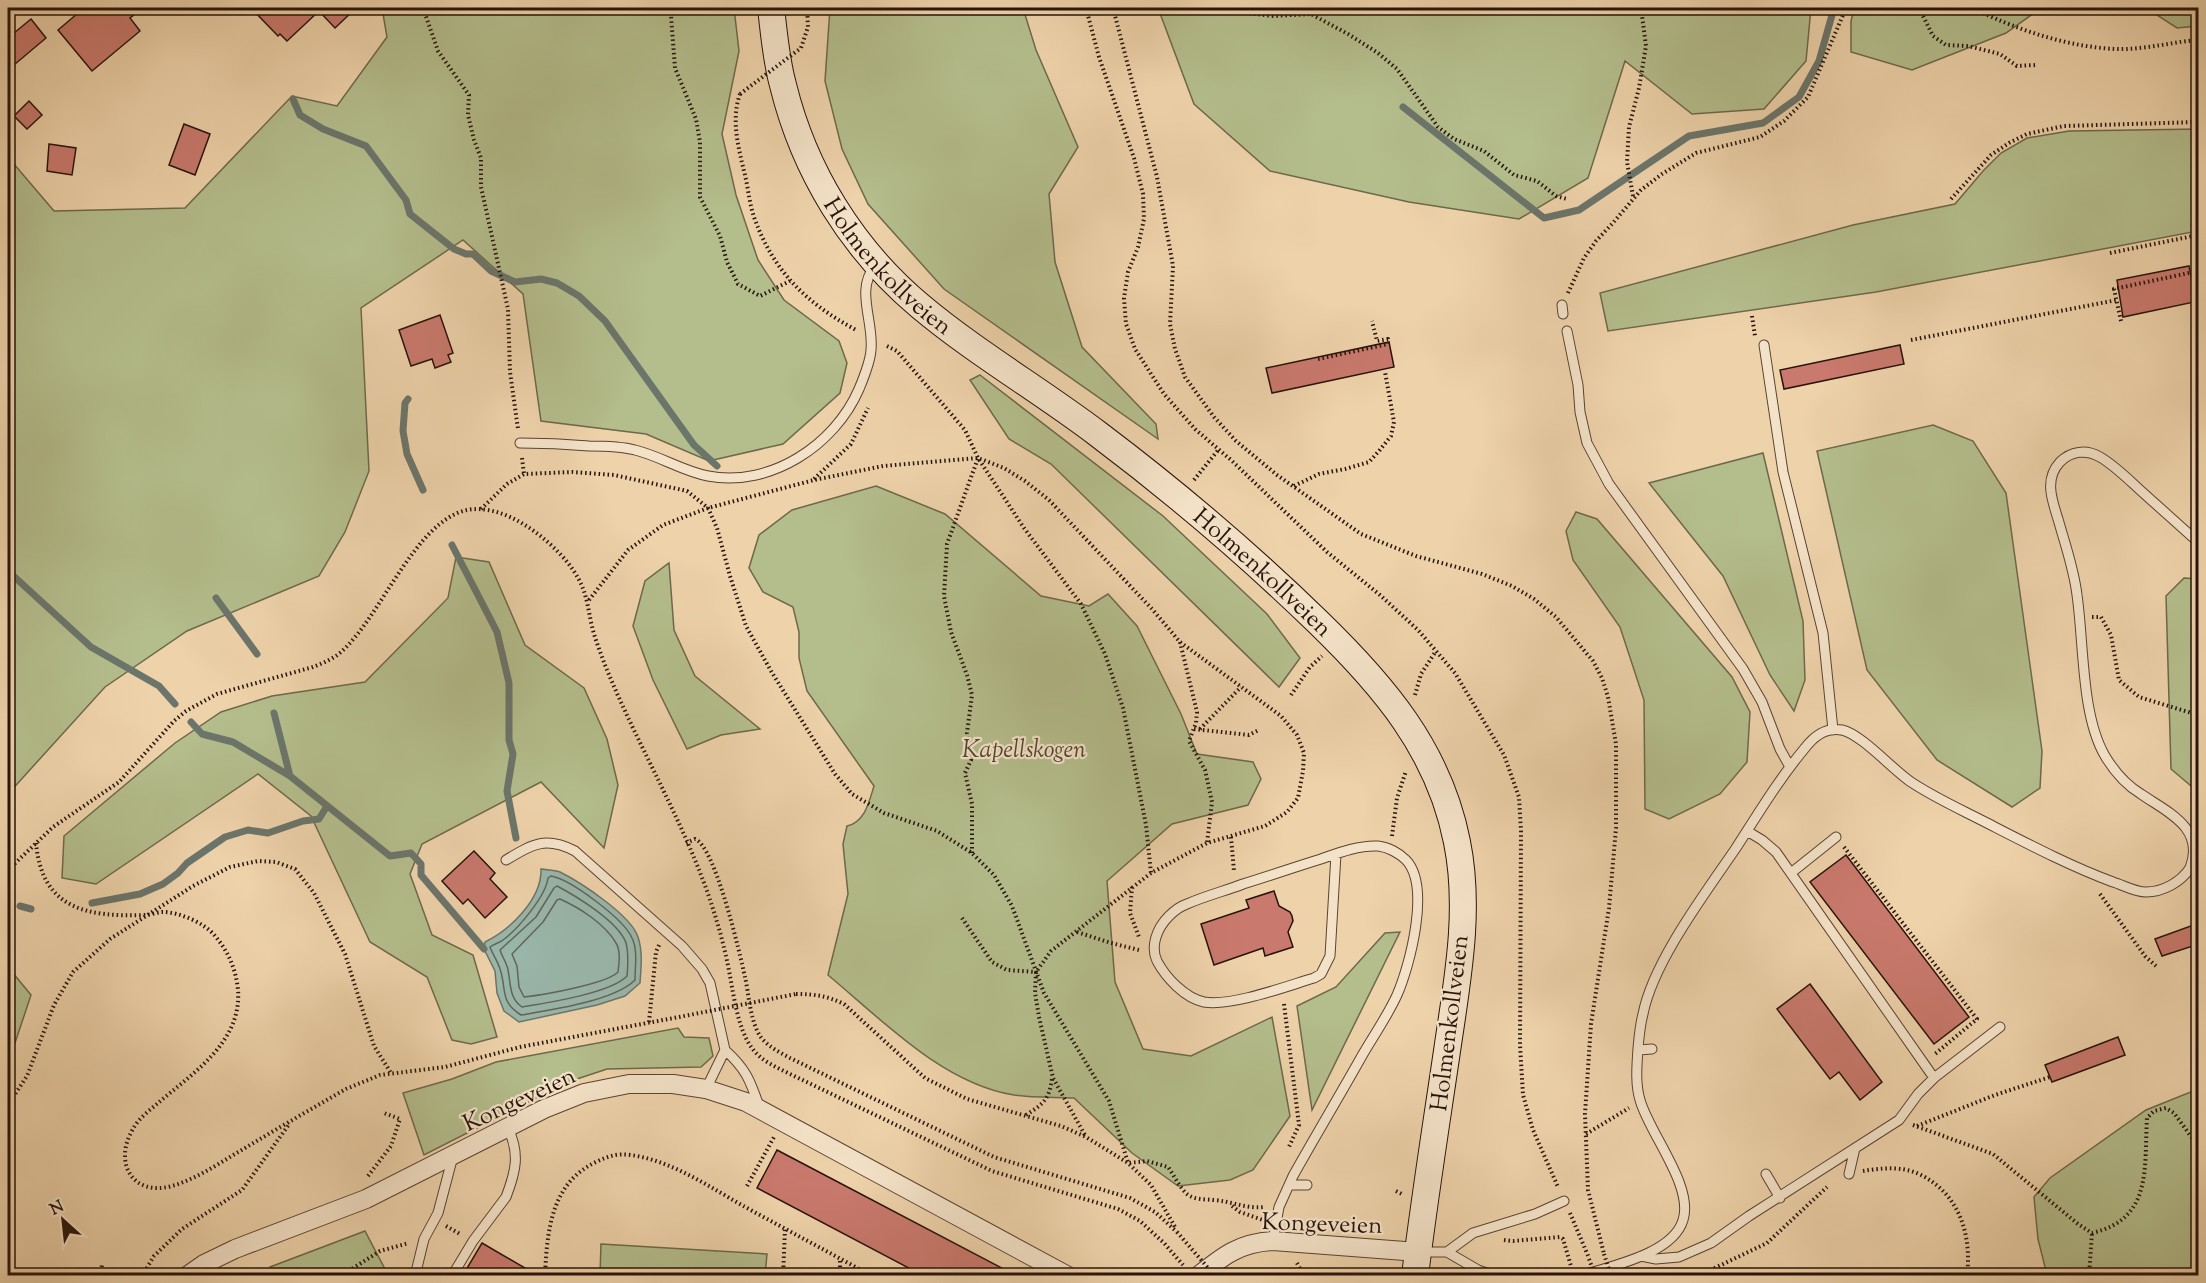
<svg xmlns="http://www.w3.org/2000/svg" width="2206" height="1283" viewBox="0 0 2206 1283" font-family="'Sorts Mill Goudy',serif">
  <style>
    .green { fill: #b4bd8c; stroke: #6e684c; stroke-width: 1.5 }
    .water { fill: #99b7ab; stroke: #6b756b; stroke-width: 1.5 }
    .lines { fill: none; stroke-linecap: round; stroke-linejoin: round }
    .shore { stroke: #60655b; stroke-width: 1.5 }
    .stream { stroke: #6b756b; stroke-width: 7 }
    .building { fill: #c9796d; stroke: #27130b; stroke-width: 1.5 }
    .lane-casing { stroke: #594333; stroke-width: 11 }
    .street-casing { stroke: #594333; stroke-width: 20 }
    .secondary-casing { stroke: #27130b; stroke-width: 28 }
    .path { stroke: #27130b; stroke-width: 4; stroke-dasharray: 1.5 3; stroke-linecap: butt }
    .lane { stroke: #f4e2c8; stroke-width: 9 }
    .street { stroke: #f4e2c8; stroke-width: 18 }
    .secondary { stroke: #f4e2c8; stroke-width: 26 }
    .path-bridge { stroke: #27130b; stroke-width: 4; stroke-dasharray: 1.5 3; stroke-linecap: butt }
    .labels { text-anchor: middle; stroke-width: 4.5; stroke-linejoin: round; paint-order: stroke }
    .street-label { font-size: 24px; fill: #27130b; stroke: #f4e2c8 }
    .park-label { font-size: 24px; font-style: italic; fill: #514632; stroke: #f4e2c8 }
  </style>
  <rect width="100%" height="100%" fill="#eed2aa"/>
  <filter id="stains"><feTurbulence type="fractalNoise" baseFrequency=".00333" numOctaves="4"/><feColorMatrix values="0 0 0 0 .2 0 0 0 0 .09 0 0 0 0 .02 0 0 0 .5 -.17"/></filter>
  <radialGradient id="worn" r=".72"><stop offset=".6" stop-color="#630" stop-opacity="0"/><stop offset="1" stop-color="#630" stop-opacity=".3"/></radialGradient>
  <path class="green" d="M382 8H734L739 51 722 134 736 195 758 260 784 300 839 341 847 363 840 393 783 444 709 461 646 434 541 421 523 294 463 240 361 308 369 471 345 532 319 576 187 631 105 687 8 794V157L54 211 185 208 292 96 337 106 387 37Z
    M830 8H1023L1036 50 1078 147 1049 194 1055 262 1082 347 1156 424 1158 439 944 289 868 204 842 149 825 81Z
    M1158 8H1811L1806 61 1764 109 1692 114 1625 61 1588 178 1519 219 1409 202 1270 171 1194 104Z
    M1854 8H2041L2006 33 1912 70 1851 52V21Z
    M2146 8H2198V26L2177 28Z
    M2198 129V231L1876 292 1608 331 1600 293 1853 225 1955 204 1983 171 2001 153 2027 138 2069 131Z
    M980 375 1163 516 1267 614 1300 658 1279 687 1051 464 1009 439 970 380Z
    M1933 425 1973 441 2006 493 2042 751 2040 788 2012 807 1937 760 1867 670 1817 451Z
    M1763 453 1803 621 1805 680 1794 711 1770 675 1723 576 1649 483Z
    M876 486 945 514 1041 596 1089 606 1108 594 1137 626 1181 714 1197 754 1253 762 1261 779 1248 805 1172 824 1107 881 1115 982 1143 1049 1191 1056 1272 1017 1290 1116 1253 1170 1230 1180 1178 1186 1132 1153 1074 1098C1054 1097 1033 1098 1014 1095 943 1084 881 1019 828 975L848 894 843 844 847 826C865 822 869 802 874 786L807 691 799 658V632L793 607 763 592 749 568 759 535 792 510Z
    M1576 512 1597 519 1732 677 1750 712 1747 762 1720 794 1669 819 1645 809 1644 700 1620 627 1573 560 1566 531Z
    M456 557 489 562 525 645 584 688 607 739 618 785 604 848 541 782 422 844 410 874 432 935 473 955 497 1037 471 1044 452 1040 427 977 370 942 311 816 258 774 96 884 62 878 64 836 175 743 221 712 272 696 365 682 448 598Z
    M669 563 674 630 695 676 760 729 721 735 687 749 653 680 633 626 645 581Z
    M2184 578 2198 579V784L2191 786 2171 769 2166 596Z
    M1400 932 1312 1110 1297 1006 1336 987 1385 933Z
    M8 967 31 995 15 1043 8 1052Z
    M678 1028 684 1037 709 1038 713 1056 701 1067 607 1069 565 1083 424 1155 403 1093 452 1079 496 1062Z
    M2198 1089V1275H2047L2038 1239 2034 1197 2050 1178 2146 1110Z
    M365 1231 386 1271V1275H273L270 1267Z
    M601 1244 767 1254 765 1275H600Z"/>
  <path class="water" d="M541 869C547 870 554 870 560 872 580 882 631 915 638 937 643 952 641 968 640 983L625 996 597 1005 519 1022 504 1011 497 993 495 971 484 949 485 942C510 930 542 899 541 869Z"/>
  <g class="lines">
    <path class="shore" d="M551 876C570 879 624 919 632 938 638 950 635 966 635 980 614 1001 551 1010 521 1015 499 1001 507 989 500 969 498 962 493 955 490 947 494 944 499 943 503 940 518 929 546 896 548 878Z
      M557 886C576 896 619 922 626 943 629 954 628 965 627 976 611 993 547 1003 522 1007 509 998 511 984 508 970 507 963 502 957 500 950L536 917 554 888Z
      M560 899C580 908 605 924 616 943 621 951 619 963 618 972 606 984 543 995 524 997L519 987 517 966 512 954 543 922 557 900Z"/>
    <path class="stream" d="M293 99 300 115 323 129 366 146 406 200 410 214 454 249 466 254H473L491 271 515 282 541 279 557 283 579 296 605 321 694 445 717 466
      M1403 107 1544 218 1579 210 1689 136 1763 123 1799 97 1819 61 1834 8
      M408 399 405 403 403 431 407 454 423 490
      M452 545 497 632 509 683V740L513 754 507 791 516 838
      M8 571 91 647 159 686 175 704
      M216 598 257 654
      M274 713 290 776
      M191 722 202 734 233 742 290 776 390 856 411 853 421 864V875L484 949
      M92 903 140 894 163 884 178 873 187 863 225 837 248 830 268 833 303 821 319 819 327 806
      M20 906 31 909"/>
  </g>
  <path class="building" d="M84 8H143L130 18 140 31 92 71 58 30Z
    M251 8H356L335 28 319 11 287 41 280 34 278 36Z
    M31 19 46 38 8 70V38Z
    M29 101 42 115 27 129 14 116Z
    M184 124 210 134 195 175 169 165Z
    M49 144 76 148 72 175 47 171Z
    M2189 266 2192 281 2199 280V301L2123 317 2117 280Z
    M440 315 453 353 448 355 451 362 435 368 432 359 411 366 399 330Z
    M1389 342 1394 367 1272 393 1266 368Z
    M1900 345 1904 364 1784 389 1780 370Z
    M474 851 495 873 490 879 507 897 485 918 468 899 463 904 442 881Z
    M1846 855 1969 1017 1934 1044 1810 882Z
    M1274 891 1279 906 1290 912 1292 916 1293 921 1288 932 1293 947 1265 956 1263 948 1214 965 1201 924 1249 908 1246 900Z
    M2199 923V944L2162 956 2155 939Z
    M1810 984 1882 1082 1860 1100 1839 1072 1830 1079 1777 1009Z
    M2118 1037 2125 1055 2052 1082 2045 1065Z
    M777 1150 1015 1275H922L757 1188Z
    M482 1243 537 1275H463Z"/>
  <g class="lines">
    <g class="lane-casing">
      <path id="lane" d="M1562 305 1563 314
        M1567 331 1578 385 1580 412 1587 443 1609 484 1743 669 1762 702 1780 749 1790 767
        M1764 345 1783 472 1823 633 1833 730
        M520 443C543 443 566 444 589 446 604 446 620 446 635 450 660 456 682 471 708 476 770 488 835 445 859 389 864 377 870 363 871 350 874 321 855 290 875 266
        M1747 831 1762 840 1776 852 1934 1078
        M506 860C533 844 545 836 575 851L682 946 702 969 710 983 725 1050 706 1089
        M1791 873 1836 837
        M725 1050C746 1069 750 1080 759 1106
        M1638 1050 1652 1049
        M1766 1174 1780 1198
        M1849 1174 1855 1148
        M1289 1185H1307
        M1273 1241 1279 1207 1293 1176C1316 1135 1340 1095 1363 1054 1374 1035 1388 1015 1397 995 1410 965 1431 886 1406 860 1399 853 1388 847 1378 846 1359 845 1338 853 1321 859 1295 867 1269 876 1243 884 1225 891 1205 896 1187 904 1181 906 1174 911 1169 916 1157 928 1150 946 1157 961 1166 978 1185 998 1204 1002 1231 1007 1287 986 1314 978L1321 974 1330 956 1336 854
        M1420 1252H1447L1478 1270 1495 1276
        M1447 1252 1473 1233 1535 1214 1564 1201
        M1641 1256 1656 1259 1679 1257 1711 1243 1749 1216 1899 1120 1918 1094 1934 1078 2000 1027
        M415 1276 424 1239 438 1213 453 1156
        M452 1276 473 1241 506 1197C516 1171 520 1154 508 1128
        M1580 1276C1611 1266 1673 1254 1683 1220 1694 1186 1649 1133 1640 1100 1635 1083 1637 1065 1638 1048 1639 1037 1640 1025 1643 1014 1653 962 1706 892 1736 848 1758 814 1779 779 1805 748 1814 736 1826 727 1842 730 1861 734 1892 769 1911 782 1935 798 1962 810 1987 823 2028 844 2070 866 2113 882 2123 885 2135 892 2146 892 2163 892 2181 882 2190 868 2206 827 2165 811 2141 794 2126 785 2114 771 2105 756 2081 715 2084 643 2077 595 2074 569 2065 544 2058 519 2052 500 2044 479 2060 462 2071 451 2086 449 2100 457 2114 465 2128 479 2140 490 2159 507 2179 525 2198 542"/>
    </g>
    <g class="street-casing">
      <path id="street" d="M187 1276 204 1264 235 1249 366 1199 544 1109 584 1093 629 1084H673L706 1089 746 1102 1068 1276
        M1198 1276C1223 1256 1239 1243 1273 1241L1418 1252"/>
    </g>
    <g class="secondary-casing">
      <g id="secondary">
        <path id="s1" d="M771 8C774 33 776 60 783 85 804 171 852 249 920 306 976 353 1040 390 1098 434 1175 492 1248 554 1318 622 1383 685 1439 750 1457 842 1471 911 1457 982 1447 1051 1436 1126 1424 1201 1415 1276"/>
      </g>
    </g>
    <path class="path" d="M423 8 438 51 469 95 468 115 474 140 481 158V187L508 309 510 372 518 429
      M672 8 671 16 675 68 696 119 700 142V197L720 236 727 262 738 284 760 296 790 281
      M1086 8 1099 57 1134 158 1143 194 1144 219 1138 247 1128 272 1124 298 1126 324 1135 349 1164 394 1195 429 1231 460 1327 552 1380 595 1418 630 1455 673 1504 755 1519 797 1521 832 1520 1045 1523 1095 1533 1130 1558 1187
      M1113 8 1157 177 1173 266 1170 324 1175 349 1185 377 1214 417 1236 441 1277 475 1361 534 1416 556 1482 574 1512 586 1534 599 1556 617 1593 661 1602 678 1608 697 1616 744V828L1609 908 1591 1024 1585 1114 1588 1190 1604 1254
      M1219 8 1221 10 1273 16 1311 14 1348 34 1378 53 1397 69 1438 127 1454 139 1484 151 1514 175 1537 181 1556 196 1567 199
      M1919 8 1933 36 1946 45 1968 46 2000 54 2017 66 2036 65
      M1976 8 1979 11C2021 31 2069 47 2116 49 2144 50 2171 42 2198 40
      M740 94C731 119 738 146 744 171 748 186 749 202 754 217 773 271 806 303 856 330
      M1633 196 1627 162 1629 127 1639 88 1646 46 1641 8
      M1951 199 1991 155 2009 143 2027 134 2064 126 2198 122
      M2110 253 2198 235
      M1568 293 1584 258 1596 241 1612 224 1641 190 1662 174 1696 153 1760 137 1784 121 1808 97 1843 15V8
      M1752 316 1755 336
      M2121 321 2114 289 2198 271
      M1911 340 2117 300
      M887 346 897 351 965 430 978 458 1024 528 1081 604 1105 654 1123 708 1146 825 1151 873
      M1318 359 1388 344V339L1377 341 1372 321
      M522 458 524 474
      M814 479 851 444 868 408
      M1194 480 1219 449
      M1294 486 1319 474 1345 469 1369 462 1379 451 1391 436 1394 422 1385 372
      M481 509 507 484 524 474 572 472 614 475 687 491 708 508 717 528 730 576 746 626 771 671 835 774 852 794 884 813 937 831 972 853 994 875 1012 906 1044 993 1109 1101 1128 1163 1147 1161 1168 1167C1174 1175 1179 1187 1187 1194 1194 1200 1204 1199 1213 1200 1232 1201 1244 1209 1264 1207
      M589 600 628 550 663 525 708 508 814 480 883 466 978 458 1004 468 1025 481 1049 500 1152 609 1180 642 1281 716 1297 735 1304 753 1303 771 1298 798 1287 812 1265 826 1207 843 1151 873 1051 951 1036 972 1035 993 1039 1017 1053 1078 1086 1137
      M2092 617H2101L2111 635 2119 680 2139 697 2198 715
      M1180 642 1197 712 1196 723 1189 741 1205 770 1212 802 1207 843
      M1291 695 1310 667 1322 656
      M1415 695 1421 674 1436 651
      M1194 729 1249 735 1259 730
      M1200 729 1241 687
      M1392 836 1397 798 1406 771
      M1231 837 1234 871
      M36 843C42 910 88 917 145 915 151 915 157 912 163 912 179 912 205 923 215 936 228 951 236 969 238 990 242 1042 193 1073 158 1103 150 1110 138 1119 133 1129 113 1162 132 1197 172 1186 196 1179 218 1164 240 1151 275 1130 311 1109 346 1089L380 1075 445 1067 520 1047 679 1017
      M686 843 695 839C715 846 740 954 745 977 749 995 750 1020 760 1036 767 1046 779 1052 790 1058L994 1157 1130 1198 1155 1212 1177 1232
      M1844 847 1977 1019 1935 1054
      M972 853V804L965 773 971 760 967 733 972 695 967 675 951 632 944 596 947 544 978 458
      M8 870 53 827 119 782 174 721 186 711 217 694 313 667C323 663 333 659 341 652 381 617 415 521 467 510 504 503 547 537 568 563 585 585 586 597 591 622 594 637 600 651 605 665 636 742 679 813 707 891 715 914 722 937 727 961 733 987 736 1027 752 1048 761 1061 776 1067 790 1074L992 1171 1118 1209 1140 1221 1164 1243 1183 1265
      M1132 887 1130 913 1139 937
      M2100 894 2145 956 2156 966
      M962 918 992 962 1007 970 1036 972
      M1077 932 1111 943 1139 950
      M796 994C814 994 828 996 844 1004L925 1078 967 1099 1061 1126 1086 1137 1128 1163 1151 1185 1175 1227
      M1284 1004 1299 1125 1288 1149
      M649 1022 656 952 659 945
      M8 1105 27 1076 54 1005 73 972 110 939 193 886 230 867 258 861 276 862 295 869 314 893 345 954 374 1046 391 1073
      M1026 1115C1043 1104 1049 1100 1052 1079
      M1913 1125 1993 1154 2078 1224 2092 1233C2153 1219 2144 1167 2147 1118L2154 1111 2166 1108 2174 1113 2198 1146
      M1917 1126 1995 1095 2050 1077
      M1586 1134 1629 1108
      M1863 1171C1881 1168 1902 1166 1919 1174 1959 1193 1972 1234 1967 1276
      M368 1176 391 1146 400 1119 384 1113
      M747 1186 774 1137
      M1396 1191 1404 1195
      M1232 1206 1240 1212 1263 1220
      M1570 1213 1589 1258
      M446 1226 460 1234
      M1504 1240 1513 1241 1560 1237 1563 1239 1571 1266
      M1297 1263 1304 1276
      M101 1276 102 1264
      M142 1276 154 1256 182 1229 242 1190 290 1123
      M341 1276 380 1251 409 1243
      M545 1276C547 1231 551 1183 596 1162 608 1156 618 1153 631 1155 673 1161 711 1188 747 1208 789 1231 830 1253 872 1276
      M783 1276 785 1229
      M840 1276V1258
      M1698 1276 1767 1243 1827 1187
      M2089 1276 2092 1233"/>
    <use href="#lane" class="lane"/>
    <use href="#street" class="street"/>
    <use href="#secondary" class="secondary"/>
    <path class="path-bridge" d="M740 94 801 48 808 27 807 8
      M679 1017 796 994
      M1177 1232 1215 1276
      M1604 1254 1611 1276
      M1589 1259 1595 1276"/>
  </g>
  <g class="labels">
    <g class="street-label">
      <text dy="8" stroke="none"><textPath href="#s1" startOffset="291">Holmenkollveien</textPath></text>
      <text dy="8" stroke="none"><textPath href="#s1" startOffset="777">Holmenkollveien</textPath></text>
      <text transform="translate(1449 1023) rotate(-83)" y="8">Holmenkollveien</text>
      <text transform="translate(519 1099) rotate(-25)" y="8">Kongeveien</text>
      <text transform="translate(1322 1223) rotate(2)" y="8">Kongeveien</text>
    </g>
    <g class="park-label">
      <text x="1024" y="757">Kapellskogen</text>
    </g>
  </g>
  <rect width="2206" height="1283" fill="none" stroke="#eed2aa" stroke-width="30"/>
  <rect x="9" y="9" width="2188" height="1265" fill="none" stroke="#27130b" stroke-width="3"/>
  <rect x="15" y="15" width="2176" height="1253" fill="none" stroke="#27130b" stroke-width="1.5"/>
  <g transform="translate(63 1220) rotate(333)" stroke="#f4e2c8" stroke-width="4.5" paint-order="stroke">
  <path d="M0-4.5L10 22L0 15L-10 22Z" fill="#27130b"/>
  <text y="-9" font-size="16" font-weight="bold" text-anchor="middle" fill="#27130b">N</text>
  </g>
  <rect width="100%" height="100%" filter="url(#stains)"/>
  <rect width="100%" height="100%" fill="url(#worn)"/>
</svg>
